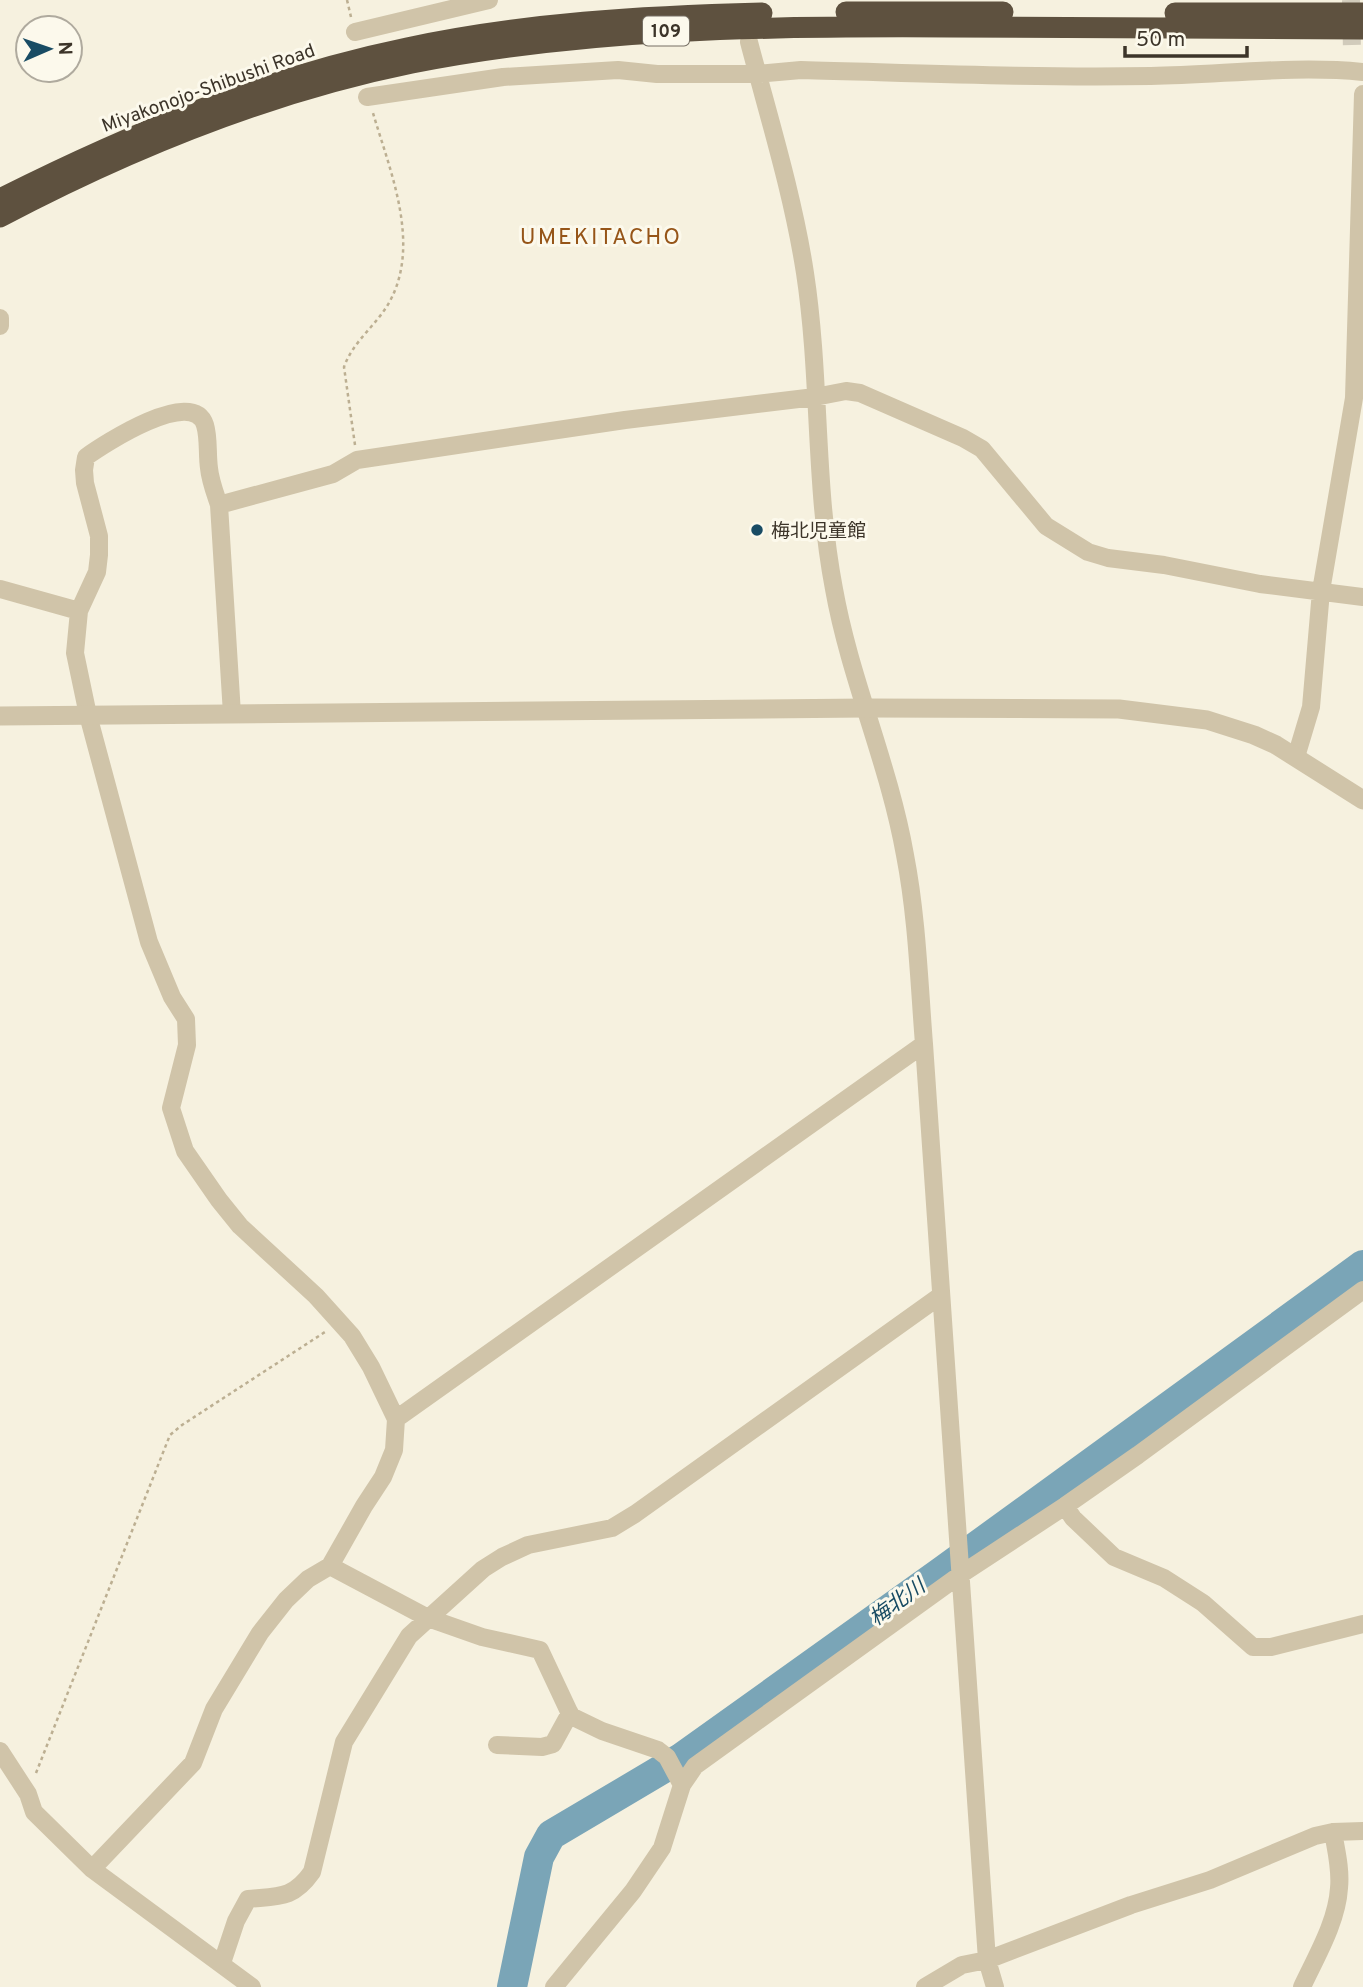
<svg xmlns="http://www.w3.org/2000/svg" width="1363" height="1987" viewBox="0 0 1363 1987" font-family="Overpass,'Noto Sans JP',sans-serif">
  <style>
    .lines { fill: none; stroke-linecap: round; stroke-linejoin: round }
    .river { stroke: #7aa5b7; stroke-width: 30 }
    .minor-tunnel { stroke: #d1cbbb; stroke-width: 18; stroke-dasharray: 18 9; stroke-linecap: butt }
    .path { stroke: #bcaf92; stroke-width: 2.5; stroke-dasharray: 3.5 3.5; stroke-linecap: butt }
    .minor { stroke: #d0c4a9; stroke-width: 18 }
    .tertiary { stroke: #d0c4a9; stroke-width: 19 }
    .motorway { stroke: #5e513f; stroke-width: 21 }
    .poi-dot { fill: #194c64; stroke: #fcf9ec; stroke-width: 2.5 }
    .labels { text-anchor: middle; stroke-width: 6; stroke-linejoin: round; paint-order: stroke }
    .shield { fill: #fcf9ec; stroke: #766f64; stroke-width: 2 }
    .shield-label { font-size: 18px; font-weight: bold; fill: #3c3429 }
    .street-label { font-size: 19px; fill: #3c3429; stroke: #fcf9ec }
    .poi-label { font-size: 19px; fill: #3c3429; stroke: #fcf9ec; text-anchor: start }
    .water-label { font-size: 21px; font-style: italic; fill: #194c64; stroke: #fcf9ec }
    .quarter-label { font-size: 23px; letter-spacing: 2px; fill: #965518; stroke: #fcf9ec }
  </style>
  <rect width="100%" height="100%" fill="#f6f1df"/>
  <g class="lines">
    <path class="river" d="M512 1987 539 1857 551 1835 681 1758 941 1572 1363 1265"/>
    <path class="minor-tunnel" d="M1351 0 1352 52"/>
    <path class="path" d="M347 0 351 17
      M355 445 344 367C353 341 377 325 390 301 421 243 390 171 373 113
      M36 1773 170 1435 182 1425 325 1332"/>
    <path class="minor" d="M355 32 489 0
      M749 42C769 118 793 195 805 273 821 378 814 485 834 589 850 679 889 764 905 855 917 917 919 981 924 1044L987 1960 995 1987
      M367 97 503 77 618 70 657 74H757L801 70C918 73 1034 78 1151 76 1221 75 1293 65 1363 72
      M0 318V326
      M0 589 79 611
      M232 714 219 505 333 474 357 460 625 420 815 397 846 391 860 393 963 438 982 449 1046 526 1088 552 1108 558 1164 565 1260 584 1363 597
      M1296 757 1311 707 1321 591 1354 398 1363 94
      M396 1419 924 1044
      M1065 1506 1073 1518 1114 1557 1164 1578 1203 1603 1253 1647H1271L1363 1624
      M330 1566 428 1618 482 1637 540 1650 571 1716 602 1731 658 1750 667 1757 682 1785
      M497 1745 542 1747 553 1744 570 1713
      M0 1751 28 1794 34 1812 92 1869 252 1987
      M92 1869 193 1763 214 1709 260 1633 286 1600 308 1579 330 1566 364 1506 383 1477 394 1450 396 1419 371 1367 352 1336 316 1296 240 1226 219 1200 185 1151 171 1108 187 1045 186 1019 172 997 149 942 88 715 75 653 79 611 97 572 99 555V536L85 483 84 470 86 457C104 444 193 386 205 425 209 438 207 454 209 468 210 480 215 493 219 505
      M222 1963 236 1921 248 1899C279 1896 293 1899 312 1872L344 1742 409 1636 483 1569 502 1557 528 1545 612 1528 635 1514 940 1296
      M554 1987 633 1891 662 1848 682 1785 695 1766 960 1575 1065 1506 1138 1455 1363 1290
      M925 1987 962 1965 987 1960 1131 1905 1210 1880 1315 1836 1333 1832 1363 1831
      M1302 1987C1316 1957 1337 1922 1339 1888 1341 1869 1336 1850 1333 1832"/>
    <path class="tertiary" d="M0 716 866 708 1119 709 1207 720 1254 735 1276 745 1363 800"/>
    <path class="motorway" d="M846 12H1003
      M1175 13H1363
      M0 199C129 134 266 77 407 48 524 23 643 16 762 13
      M0 217C129 149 269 92 412 63 590 28 769 26 950 27 1087 27 1225 28 1363 29"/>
  </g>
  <circle class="poi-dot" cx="757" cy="530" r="7"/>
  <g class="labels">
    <rect class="shield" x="643" y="16.5" width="46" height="29" rx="5"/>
    <g class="shield-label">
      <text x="666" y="37">109</text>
    </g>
    <g class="street-label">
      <text transform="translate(208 87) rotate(-20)" y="7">Miyakonojo-Shibushi Road</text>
    </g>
    <g class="poi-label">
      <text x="771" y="537">梅北児童館</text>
    </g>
    <g class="water-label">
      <text transform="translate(897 1602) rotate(-36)" y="7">梅北川</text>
    </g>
    <g class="quarter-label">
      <text x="601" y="244">UMEKITACHO</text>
    </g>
  </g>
  <g transform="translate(49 49) rotate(88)"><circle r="33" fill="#fcf9ec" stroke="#afaa9e" stroke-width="2"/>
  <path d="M0-5L12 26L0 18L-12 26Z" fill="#194c64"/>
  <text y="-10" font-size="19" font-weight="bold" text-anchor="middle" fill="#3c3429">N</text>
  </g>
  <path d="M1125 46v10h122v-10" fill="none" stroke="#3c3429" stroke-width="3.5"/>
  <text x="1136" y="46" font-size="21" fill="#3c3429" stroke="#fcf9ec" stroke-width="5" paint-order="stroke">50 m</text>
</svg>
